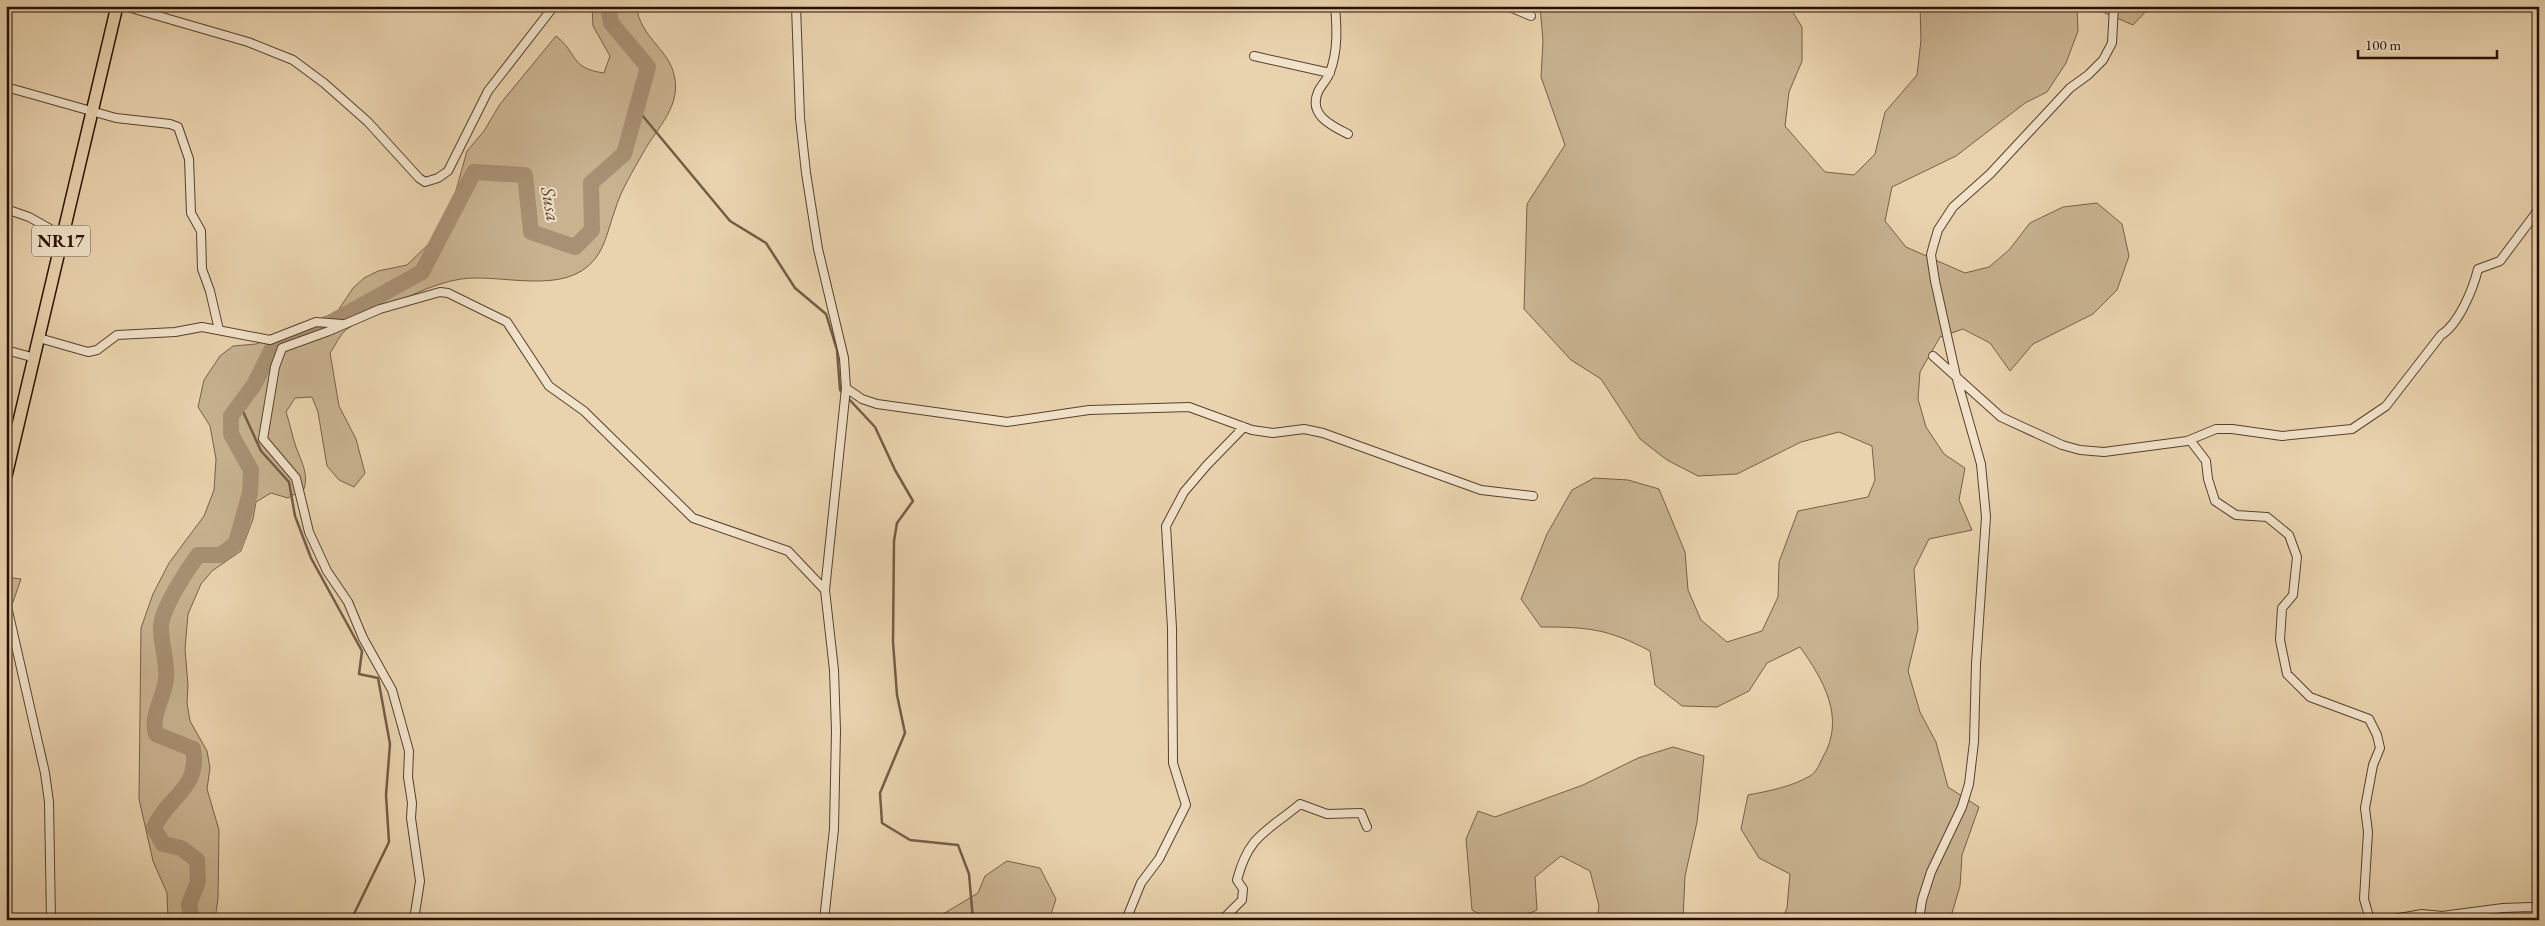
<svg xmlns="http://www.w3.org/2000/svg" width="2545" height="926" viewBox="0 0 2545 926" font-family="'EB Garamond',serif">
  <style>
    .green { fill: #c8b290; stroke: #786048 }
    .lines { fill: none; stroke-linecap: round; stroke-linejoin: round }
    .stream { stroke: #745c45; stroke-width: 2.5 }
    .river { stroke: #a79073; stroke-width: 16 }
    .minor-casing { stroke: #58402c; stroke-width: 10 }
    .primary-casing { stroke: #270f00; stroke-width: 14 }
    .minor { stroke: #f1e2ca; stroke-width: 8 }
    .primary { stroke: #e9d3ae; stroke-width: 11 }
    .labels { text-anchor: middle; stroke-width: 4; stroke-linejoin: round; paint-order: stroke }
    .shield { fill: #f1e2ca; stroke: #644e3d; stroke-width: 1 }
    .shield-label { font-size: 18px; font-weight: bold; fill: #270f00 }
    .water-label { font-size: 20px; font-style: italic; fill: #614934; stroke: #f1e2ca }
  </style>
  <rect width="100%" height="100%" fill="#e9d3ae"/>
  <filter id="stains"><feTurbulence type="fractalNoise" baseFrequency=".004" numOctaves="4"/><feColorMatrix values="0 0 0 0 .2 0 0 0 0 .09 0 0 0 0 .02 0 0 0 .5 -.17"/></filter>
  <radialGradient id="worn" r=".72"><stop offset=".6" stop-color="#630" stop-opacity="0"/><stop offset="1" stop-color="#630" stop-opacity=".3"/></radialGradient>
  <path class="green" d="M592 6H636C641 37 666 48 673 71 684 105 657 127 643 153 633 171 621 190 615 210 609 226 606 245 595 259 565 297 501 273 461 279 430 284 401 300 374 315 366 319 355 323 347 329 340 334 335 346 330 353L339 406 356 439 365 473 354 487 339 480 327 466 318 412 312 397 295 398 286 412C290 423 292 436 296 447 301 461 309 474 304 489L288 498 271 493 256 502 253 519 241 551 212 571 201 584 188 614 185 649 188 685 187 703 190 721 207 751 210 768 207 789 219 830 218 898 215 920H168L167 893 153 861 139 799 141 628 153 594 169 563 204 516 214 490 216 459 210 426 198 407 204 380 220 356 233 346 256 344 337 312 353 288 364 278 378 271 407 265 434 239 455 194 467 151 484 131 500 104 556 36C579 54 569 68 604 73L610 56 593 26Z
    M1540 6H1789L1802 27V61L1789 92 1785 126 1825 172 1854 175 1875 154 1885 112 1917 75 1921 40 1920 6H2077L2078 31 2066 63 2047 92 2025 103 1956 156 1892 187 1885 221 1906 247 1965 273 1989 267 2009 250 2030 223 2063 207 2097 203 2122 224 2129 256 2117 290 2093 314 2033 344 2010 371 1990 343 1963 329 1940 337 1920 372 1918 399 1926 427 1944 454 1965 468 1959 500 1972 530 1929 539 1914 569 1918 629 1908 671 1920 712 1936 742 1948 787 1979 807 1962 855 1960 886 1950 920H1782L1787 908 1790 874 1759 858 1741 829 1748 795C1769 791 1791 787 1810 776 1816 773 1820 763 1823 757 1846 718 1823 679 1800 647L1767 663 1749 691 1717 707 1682 706 1655 685 1650 651C1608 629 1589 627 1541 627L1521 599 1547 534 1572 490 1594 478 1628 480 1659 489 1685 552 1688 590 1701 620 1727 642 1762 631 1778 597 1779 562 1798 511 1868 497 1875 480 1872 446 1839 432 1801 442 1737 474 1698 476 1667 460 1640 439 1601 379 1571 360 1524 309 1527 204 1565 145 1541 77 1543 41Z
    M2098 6H2151L2133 25 2098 10Z
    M6 577 21 579 6 622Z
    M1673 747 1704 756 1697 822 1685 876 1683 920H1597L1599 906 1590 871 1561 856 1535 877 1537 910C1510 922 1498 925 1472 910L1466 839 1478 811 1495 817 1583 785 1638 758Z
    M1007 861 1040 868 1056 899 1049 920H942L943 914 978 893 985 876Z"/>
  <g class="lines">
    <path class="stream" d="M637 109 730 221 766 243 795 288 826 314 837 350 840 390 843 393
      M847 397 875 427 895 470 913 501 897 523 894 541 893 642 897 695 905 733 880 793 882 823 910 840 958 845 969 874 973 920
      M240 405 261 451 289 482 295 516 311 558 362 651 359 674 378 678 390 744 386 795 389 842 351 920"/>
    <path class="river" d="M192 920 189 904 198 882 197 860 181 848 163 844 154 828C166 798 201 788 193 749L156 734C150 716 164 698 166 679 168 661 160 643 161 626 162 608 187 570 198 555H221L236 543 250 493 251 470 231 434V416L254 385 275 343 301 331 330 327 337 319 422 272 474 172 525 175 531 232 575 247 592 230 591 183 624 154 648 67 611 23 608 6"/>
    <g class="minor-casing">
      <path id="minor" d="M124 6 248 42 293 60 324 83 368 122 419 178 425 182 438 178 448 171 488 91 554 6
        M796 6 800 118 806 173 818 249 844 358 846 388 825 590 834 670 836 731 834 829 824 920
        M1335 6C1337 28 1338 51 1330 72 1328 79 1321 85 1318 92 1308 115 1332 126 1348 134
        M1507 6 1531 16
        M1254 56 1330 73
        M6 87 116 118 170 124 178 127 189 159 191 213 201 231 202 269 210 291 219 330
        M6 209 29 217 63 236
        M39 338 88 352 97 350 117 335 175 332 202 327 270 340 316 322 342 324
        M6 350 35 358
        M1933 356 2001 417 2062 445 2080 450 2104 452 2187 441 2216 429H2232L2282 436 2352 429 2386 406 2441 335C2459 324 2473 289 2478 269L2500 261 2539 209
        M846 388 862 399 877 404 1007 422 1089 410 1189 407 1252 430 1273 433 1304 429 1323 433 1481 490 1533 496
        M2190 440 2206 461 2208 479 2215 501 2236 515 2267 517 2289 535 2297 557 2293 595 2282 608 2280 640 2287 674 2310 697 2369 719 2377 735 2380 748 2373 765 2365 808 2368 832 2364 899 2370 920
        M6 602 45 773 49 802 51 920
        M414 920 420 881 411 818 412 803 408 777 409 751 392 690 363 638 348 602 327 571 309 532 296 478 263 439 275 367 282 348 329 331 380 309 440 292 448 293 507 322 549 386 584 411 693 518 788 551 825 590
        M1126 920 1141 883 1159 859 1186 805 1173 763 1172 628 1166 526 1184 492 1207 465 1244 427
        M1222 920 1242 900 1243 889 1237 880C1249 834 1267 832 1300 804L1327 814 1361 813 1367 827
        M1919 920 1922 900 1931 872 1962 807 1969 784 1974 742 1976 664 1986 517 1981 464 1956 376 1935 281 1931 255 1933 247 1938 230 1953 207 1990 174 2070 88 2088 75 2103 60 2112 43 2114 6
        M2388 920 2422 914 2442 916 2503 908 2530 907 2539 909"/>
    </g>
    <g class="primary-casing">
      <path id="primary" d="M6 476 117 6"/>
    </g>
    <use href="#minor" class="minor"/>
    <use href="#primary" class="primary"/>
  </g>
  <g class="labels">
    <rect class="shield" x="32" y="225.5" width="58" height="31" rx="4"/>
    <g class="shield-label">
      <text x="61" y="247">NR17</text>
    </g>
    <g class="water-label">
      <text transform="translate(551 204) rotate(80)" y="7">Susa</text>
    </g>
  </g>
  <rect width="2545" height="926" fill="none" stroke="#e9d3ae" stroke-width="25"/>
  <rect x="8" y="8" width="2530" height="911" fill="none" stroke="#270f00" stroke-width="2.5"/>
  <rect x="12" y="12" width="2520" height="901" fill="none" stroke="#270f00"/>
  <path d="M2358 50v8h139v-8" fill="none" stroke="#270f00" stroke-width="2.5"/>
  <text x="2365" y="50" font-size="15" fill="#270f00" stroke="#f1e2ca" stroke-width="4" paint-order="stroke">100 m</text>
  <rect width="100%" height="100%" filter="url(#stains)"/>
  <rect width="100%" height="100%" fill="url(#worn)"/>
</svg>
